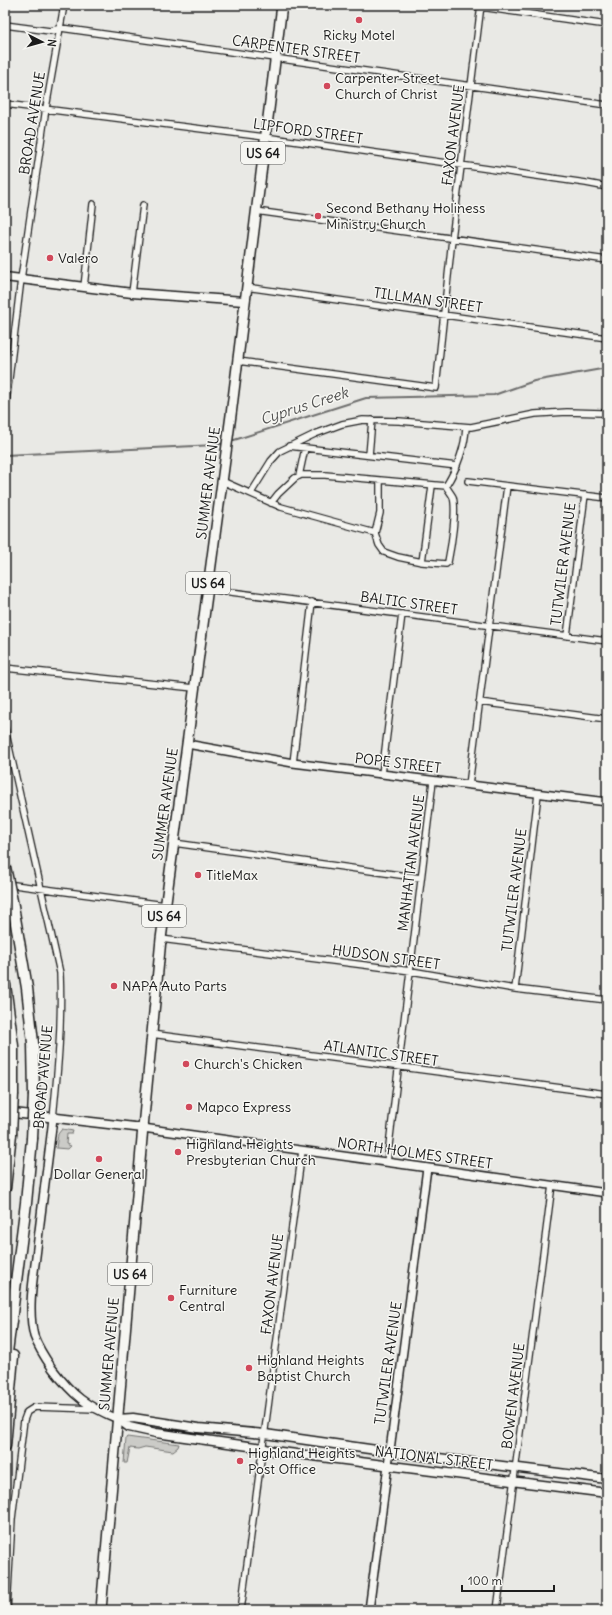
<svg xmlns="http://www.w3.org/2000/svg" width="612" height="1615" viewBox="0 0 612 1615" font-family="Delius,sans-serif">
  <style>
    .green { fill: #cbcbc7; stroke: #747472 }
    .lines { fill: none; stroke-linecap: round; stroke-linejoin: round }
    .stream { stroke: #6d6d6c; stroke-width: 2 }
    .minor-casing { stroke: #1c1c1c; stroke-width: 8 }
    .tertiary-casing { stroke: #1c1c1c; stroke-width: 10 }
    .secondary-casing { stroke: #1c1c1c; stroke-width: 11 }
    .primary-casing { stroke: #1c1c1c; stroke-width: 12 }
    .motorway-casing { stroke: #1c1c1c; stroke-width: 13 }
    .minor { stroke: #f6f6f2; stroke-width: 5.5 }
    .tertiary { stroke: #f6f6f2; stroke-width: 7 }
    .secondary { stroke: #f6f6f2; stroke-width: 8 }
    .primary { stroke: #f6f6f2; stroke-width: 9 }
    .motorway { stroke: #f6f6f2; stroke-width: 10 }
    .motorway-bridge-casing { stroke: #1c1c1c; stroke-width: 13; stroke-linecap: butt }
    .motorway-bridge { stroke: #f6f6f2; stroke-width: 10 }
    .poi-dot { fill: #d1495b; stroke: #f6f6f2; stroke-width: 1.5 }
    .labels { text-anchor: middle; stroke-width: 3; stroke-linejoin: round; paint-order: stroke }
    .shield { fill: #f6f6f2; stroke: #5d5d5c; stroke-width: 1 }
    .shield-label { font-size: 13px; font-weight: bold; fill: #1c1c1c }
    .poi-label { font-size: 14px; fill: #1c1c1c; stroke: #f6f6f2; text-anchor: start }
    .street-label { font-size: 14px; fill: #1c1c1c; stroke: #f6f6f2 }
    .water-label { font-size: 15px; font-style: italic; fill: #525251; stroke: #f6f6f2 }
  </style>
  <rect width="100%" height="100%" fill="#e9e9e5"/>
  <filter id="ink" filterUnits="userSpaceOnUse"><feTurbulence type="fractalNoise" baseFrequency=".025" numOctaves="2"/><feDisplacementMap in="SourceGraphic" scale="8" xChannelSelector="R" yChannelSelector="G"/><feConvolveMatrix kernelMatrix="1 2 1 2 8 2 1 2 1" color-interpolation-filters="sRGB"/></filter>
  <g filter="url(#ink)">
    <path class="green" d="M62 1129 73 1131 72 1134H67L66 1144 71 1146 68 1149 56 1148 58 1134Z
      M127 1437 179 1444 178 1447 173 1451 145 1447 138 1449 130 1448 127 1463H124L126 1438Z"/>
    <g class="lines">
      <path class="stream" d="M231 441 366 398 494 395 534 381 607 368
        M5 455 216 445 224 443"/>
      <g class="minor-casing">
        <path id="minor" d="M467 5 607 25
          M5 25 50 31 61 28 607 105
          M5 104 265 137 586 183 607 187
          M256 211 607 260
          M84 287 93 204
          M246 287 607 338
          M132 293 143 205
          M238 361 436 388 452 239 481 5
          M5 412 21 279 46 108 64 5
          M289 446 457 466
          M369 455 372 420
          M299 476 305 448
          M380 480V513L375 533 379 545 384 552 398 557 422 562 432 486
          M222 481 281 507 375 533
          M468 481 607 498
          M446 486C457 468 465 449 466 427
          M251 493 271 461 280 451 315 434 342 424 363 420 399 421 471 427 535 414 567 412 603 413
          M271 503 278 494 295 478 301 475H325L446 486
          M422 562 446 564 448 562C451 547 457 511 453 497 451 493 448 490 446 486
          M208 589 607 641
          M567 636 585 495
          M5 668 194 688
          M479 702 607 719
          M5 729 60 973C62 1023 58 1068 53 1118
          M293 763 312 602
          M382 774 402 614
          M469 785 507 486
          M174 843 421 878
          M7 884 165 905
          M161 939 411 971 515 989 607 1000
          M515 989 538 794
          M151 1034 607 1094
          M387 1162 433 781
          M7 1610 12 1519 24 1420 27 1412 35 1407 95 1409
          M241 1610 302 1151
          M497 1610 552 1185"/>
      </g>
      <g class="tertiary-casing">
        <path id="tertiary" d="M187 744 293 763 607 802
          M53 1118C48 1162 42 1205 37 1248 34 1276 27 1308 34 1336 38 1347 45 1358 52 1368 73 1396 86 1406 118 1419
          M143 1128 607 1193
          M369 1610 427 1168"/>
      </g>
      <g class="secondary-casing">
        <path id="secondary" d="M5 277 132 293 244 301
          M5 1112 143 1128
          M118 1419 129 1427 156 1433 263 1448 273 1451 607 1493
          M118 1419 133 1418 198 1428 265 1434 390 1452 607 1479"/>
      </g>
      <g class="primary-casing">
        <path id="primary" d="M101 1610 142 1138 161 939 231 415 282 5"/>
      </g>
      <g class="motorway-casing">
        <path id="motorway" d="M13 906 27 988 33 1043 34 1095
          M5 985 13 1046V1094
          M5 1188 11 1134
          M5 1368 26 1203 32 1139
          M5 1446 13 1356"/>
      </g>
      <use href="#minor" class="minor"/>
      <use href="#tertiary" class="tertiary"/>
      <use href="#secondary" class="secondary"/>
      <use href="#primary" class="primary"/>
      <use href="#motorway" class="motorway"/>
      <g class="motorway-bridge-casing">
        <path id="motorway-bridge" d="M5 867 13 906
          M11 1134 13 1094
          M32 1139 34 1095"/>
      </g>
      <use href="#motorway-bridge" class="motorway-bridge"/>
    </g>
  </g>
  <g class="poi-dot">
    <circle cx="359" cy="20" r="4"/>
    <circle cx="327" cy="86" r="4"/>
    <circle cx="318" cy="216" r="4"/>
    <circle cx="50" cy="258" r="4"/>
    <circle cx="198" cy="875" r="4"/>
    <circle cx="114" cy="986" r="4"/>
    <circle cx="186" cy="1064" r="4"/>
    <circle cx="189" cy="1107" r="4"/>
    <circle cx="178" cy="1152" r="4"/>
    <circle cx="99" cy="1159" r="4"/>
    <circle cx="171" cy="1298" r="4"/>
    <circle cx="249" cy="1368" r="4"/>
    <circle cx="240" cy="1461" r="4"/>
  </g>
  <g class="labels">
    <g class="shield">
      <rect x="241" y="142" width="44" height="22" rx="3"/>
      <rect x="186" y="572" width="44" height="22" rx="3"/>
      <rect x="142" y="905" width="44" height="22" rx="3"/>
      <rect x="108" y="1263" width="44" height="22" rx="3"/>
    </g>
    <g class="shield-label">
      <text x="263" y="158">US 64</text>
      <text x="208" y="588">US 64</text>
      <text x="164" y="921">US 64</text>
      <text x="130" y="1279">US 64</text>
    </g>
    <g class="poi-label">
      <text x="359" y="40" text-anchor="middle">Ricky Motel</text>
      <text x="335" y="83">Carpenter Street<tspan x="335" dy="16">Church of Christ</tspan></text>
      <text x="326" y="213">Second Bethany Holiness<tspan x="326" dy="16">Ministry Church</tspan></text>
      <text x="58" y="263">Valero</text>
      <text x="206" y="880">TitleMax</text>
      <text x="122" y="991">NAPA Auto Parts</text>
      <text x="194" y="1069">Church's Chicken</text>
      <text x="197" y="1112">Mapco Express</text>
      <text x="186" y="1149">Highland Heights<tspan x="186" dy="16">Presbyterian Church</tspan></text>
      <text x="99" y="1179" text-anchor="middle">Dollar General</text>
      <text x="179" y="1295">Furniture<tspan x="179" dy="16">Central</tspan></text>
      <text x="257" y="1365">Highland Heights<tspan x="257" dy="16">Baptist Church</tspan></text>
      <text x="248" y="1458">Highland Heights<tspan x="248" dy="16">Post Office</tspan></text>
    </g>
    <g class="street-label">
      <text transform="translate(296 49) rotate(8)" y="5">CARPENTER STREET</text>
      <text transform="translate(32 123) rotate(-81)" y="5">BROAD AVENUE</text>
      <text transform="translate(308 131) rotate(8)" y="5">LIPFORD STREET</text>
      <text transform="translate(453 135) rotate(-83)" y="5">FAXON AVENUE</text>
      <text transform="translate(428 300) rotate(8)" y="5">TILLMAN STREET</text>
      <text transform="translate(208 483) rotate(-83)" y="5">SUMMER AVENUE</text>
      <text transform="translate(563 564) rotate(-83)" y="5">TUTWILER AVENUE</text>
      <text transform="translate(409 603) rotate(8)" y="5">BALTIC STREET</text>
      <text transform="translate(398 763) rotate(7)" y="5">POPE STREET</text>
      <text transform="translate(165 804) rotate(-82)" y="5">SUMMER AVENUE</text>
      <text transform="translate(411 863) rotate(-83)" y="5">MANHATTAN AVENUE</text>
      <text transform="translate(514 890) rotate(-83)" y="5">TUTWILER AVENUE</text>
      <text transform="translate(386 957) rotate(8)" y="5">HUDSON STREET</text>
      <text transform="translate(381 1053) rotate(8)" y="5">ATLANTIC STREET</text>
      <text transform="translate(43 1077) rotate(-85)" y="5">BROAD AVENUE</text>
      <text transform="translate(415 1153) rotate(8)" y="5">NORTH HOLMES STREET</text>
      <text transform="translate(272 1284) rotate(-83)" y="5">FAXON AVENUE</text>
      <text transform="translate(109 1354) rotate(-85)" y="5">SUMMER AVENUE</text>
      <text transform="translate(388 1363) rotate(-82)" y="5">TUTWILER AVENUE</text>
      <text transform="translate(513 1396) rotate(-83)" y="5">BOWEN AVENUE</text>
      <text transform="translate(434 1458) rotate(7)" y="5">NATIONAL STREET</text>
    </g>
    <g class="water-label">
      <text transform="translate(304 406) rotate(-18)" y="5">Cyprus Creek</text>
    </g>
  </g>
  <rect width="612" height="1615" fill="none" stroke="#f6f6f2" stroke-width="20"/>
  <rect x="10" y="10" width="592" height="1595" fill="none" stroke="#1c1c1c" stroke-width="1.5" filter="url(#ink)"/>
  <g transform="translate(42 42) rotate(96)" stroke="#f6f6f2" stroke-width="3" paint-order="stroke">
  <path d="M0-3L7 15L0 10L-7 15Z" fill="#1c1c1c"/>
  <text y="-6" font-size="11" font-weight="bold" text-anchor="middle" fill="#1c1c1c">N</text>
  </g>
  <path d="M462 1585v6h92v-6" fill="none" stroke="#1c1c1c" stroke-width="2"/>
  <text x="468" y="1585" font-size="12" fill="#1c1c1c" stroke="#f6f6f2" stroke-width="3" paint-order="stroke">100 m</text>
</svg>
